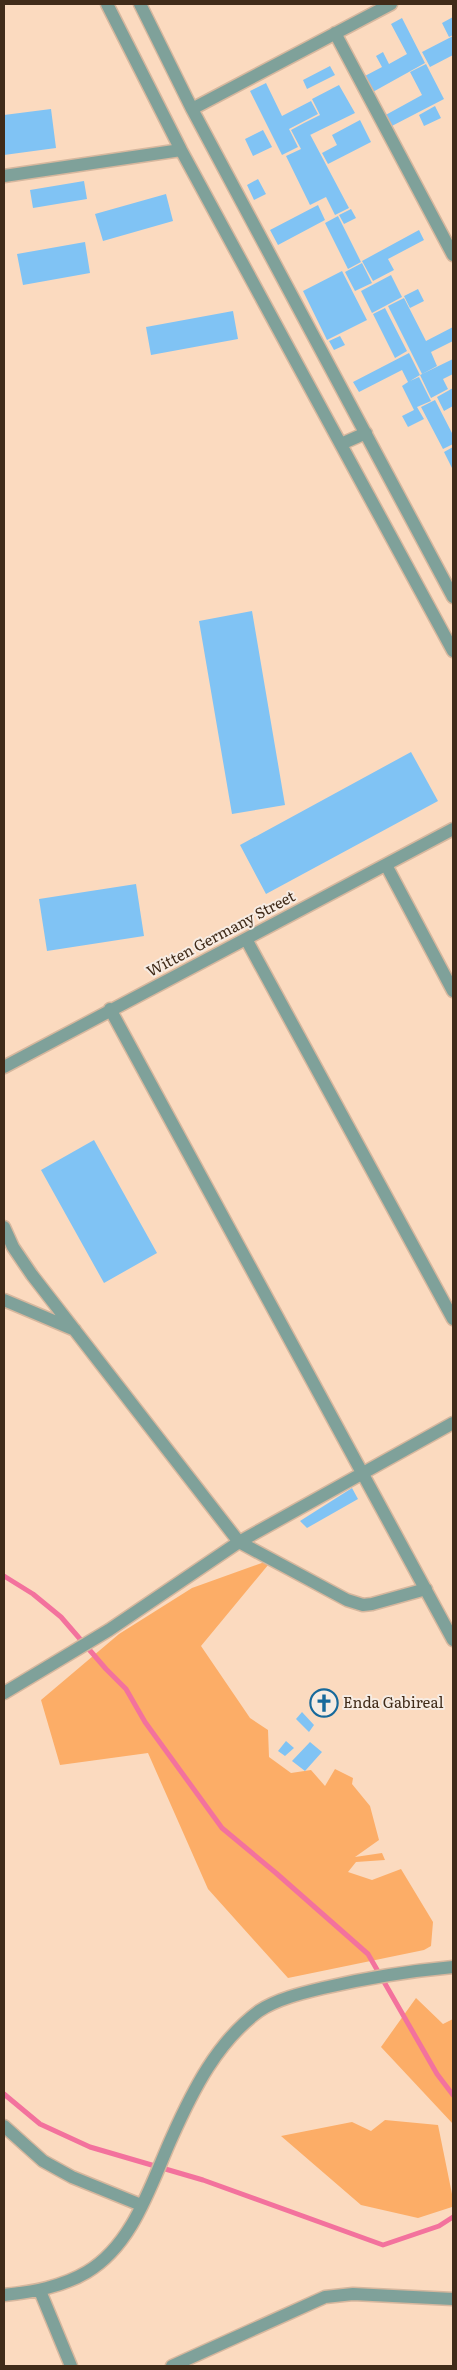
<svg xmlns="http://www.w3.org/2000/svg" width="457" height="2370" viewBox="0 0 457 2370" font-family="Literata,serif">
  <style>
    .green { fill: #fcad67 }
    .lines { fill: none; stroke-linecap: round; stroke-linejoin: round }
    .stream { stroke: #f3729d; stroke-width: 5 }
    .building { fill: #80c3f4 }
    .minor-casing { stroke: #d6b79e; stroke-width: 15 }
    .minor { stroke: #7fa19a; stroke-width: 12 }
    .labels { text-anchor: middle; stroke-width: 4; stroke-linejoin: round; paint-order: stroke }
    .street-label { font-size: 15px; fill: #402b19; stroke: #f7ece3 }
    .poi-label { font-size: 15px; fill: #402b19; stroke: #f7ece3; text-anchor: start }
  </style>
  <rect width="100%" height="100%" fill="#fbdabf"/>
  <path class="green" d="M273 1559 201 1646 250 1718 268 1730 269 1757 291 1773 311 1770 325 1786 335 1769 353 1778 352 1784 370 1806 379 1840 355 1857 382 1853 385 1860 356 1862 348 1872 372 1880 401 1869 433 1922 431 1946 424 1950 288 1978 208 1889 148 1753 60 1765 41 1700 119 1634 192 1588Z
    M416 1998 443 2024 453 2019V2124L381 2047Z
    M385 2120 438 2125 452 2194V2207L418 2218 361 2205 281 2136 352 2122 371 2131Z"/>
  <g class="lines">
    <path class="stream" d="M4 1576 33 1594 61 1617 106 1669 126 1689 145 1722 222 1828 276 1873 368 1954 437 2074 453 2095
      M4 2094 40 2124 90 2147 203 2180 383 2245 439 2226 453 2217"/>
  </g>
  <path class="building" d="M453 17V35L449 37 442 23Z
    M402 18 425 63 371 93 363 77 382 67 376 56 383 52 389 64 407 54 391 24Z
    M453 36V55L430 67 422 52Z
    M426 64 444 99 388 128 382 117 422 95 410 72Z
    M330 66 335 75 307 89 303 80Z
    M266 83 282 116 311 101 318 114 289 129 298 147 282 155 250 91Z
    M339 85 355 113 310 135 304 123 320 115 312 99Z
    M435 106 441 118 424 126 419 115Z
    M51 109 56 148 4 155V115Z
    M360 120 371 142 328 164 322 153 337 145 332 135Z
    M304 123 349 208 335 215 326 197 310 205 286 156 301 149 291 130Z
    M263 130 272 147 253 156 245 139Z
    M258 179 266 194 254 200 247 185Z
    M84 181 87 199 33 208 30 190Z
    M166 194 173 221 103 241 95 214Z
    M318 205 325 220 278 245 270 230Z
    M351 209 356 218 344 224 339 215Z
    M338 216 361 262 348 269 325 223Z
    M419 230 424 240 388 259 394 270 373 281 362 261Z
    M85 242 90 273 23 285 17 254Z
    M362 263 372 283 355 291 345 272Z
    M342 271 367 320 327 340 303 291Z
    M391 275 402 297 372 313 361 291Z
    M418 289 424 301 410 308 404 296Z
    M404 298 426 341 453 327V341L431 352 437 366 422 374 388 306Z
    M385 308 407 351 395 358 373 314Z
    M233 311 238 339 151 355 146 327Z
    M340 336 345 345 334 350 329 341Z
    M409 353 420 375 453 359V374L443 379 448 389 431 398 420 375 410 381 419 377 431 401 417 407 424 419 408 427 402 416 414 410 402 386 408 382 402 370 359 392 353 382Z
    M453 388V406L444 411 437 397Z
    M435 400 453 435V444L443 449 421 407Z
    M453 447V470L444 452Z
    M252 611 285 805 232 814 199 621Z
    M411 752 438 801 266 894 240 845Z
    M136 884 144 936 47 951 39 899Z
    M94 1140 157 1253 104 1283 41 1170Z
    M352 1488 358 1499 307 1528 300 1521Z
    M316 1693H333L330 1713 315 1712Z
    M302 1712 314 1725 309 1732 296 1719Z
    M286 1741 294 1748 285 1756 278 1751Z
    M310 1742 322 1752 305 1771 292 1761Z"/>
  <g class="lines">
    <g class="minor-casing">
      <path id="minor" d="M107 4 181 150 453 651
        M140 4 192 109 453 597
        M335 33 453 255
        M192 109 391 4
        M4 176 181 150
        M341 444 366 433
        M386 865 453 991
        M246 939 453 1319
        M110 1009 453 1640
        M4 1067 453 829
        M4 1227 13 1247 32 1275 239 1542 347 1600 363 1605 372 1604 426 1589
        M4 1300 75 1330
        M4 1693 109 1630 239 1542 453 1423
        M4 2126 43 2161 72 2177 141 2205
        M40 2291 71 2366
        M4 2295C32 2292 62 2287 87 2272 134 2244 151 2183 172 2137 193 2090 217 2042 259 2011 277 1999 302 1993 323 1988 366 1978 409 1971 453 1967
        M172 2366 325 2297 353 2294 453 2299"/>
    </g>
    <use href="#minor" class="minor"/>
  </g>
  <defs>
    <g id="church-ring" transform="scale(1.4375)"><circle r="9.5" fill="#f7ece3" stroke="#17699b" stroke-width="1.5"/><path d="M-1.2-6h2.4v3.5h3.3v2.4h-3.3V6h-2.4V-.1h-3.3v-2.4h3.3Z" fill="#17699b"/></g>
  </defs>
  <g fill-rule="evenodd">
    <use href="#church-ring" x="324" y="1703"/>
  </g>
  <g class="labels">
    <g class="street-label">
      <text transform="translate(221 934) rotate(-28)" y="5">Witten Germany Street</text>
    </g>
    <g class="poi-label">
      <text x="343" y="1708">Enda Gabireal</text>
    </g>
  </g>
  <rect width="457" height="2370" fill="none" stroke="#402b19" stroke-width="10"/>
</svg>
